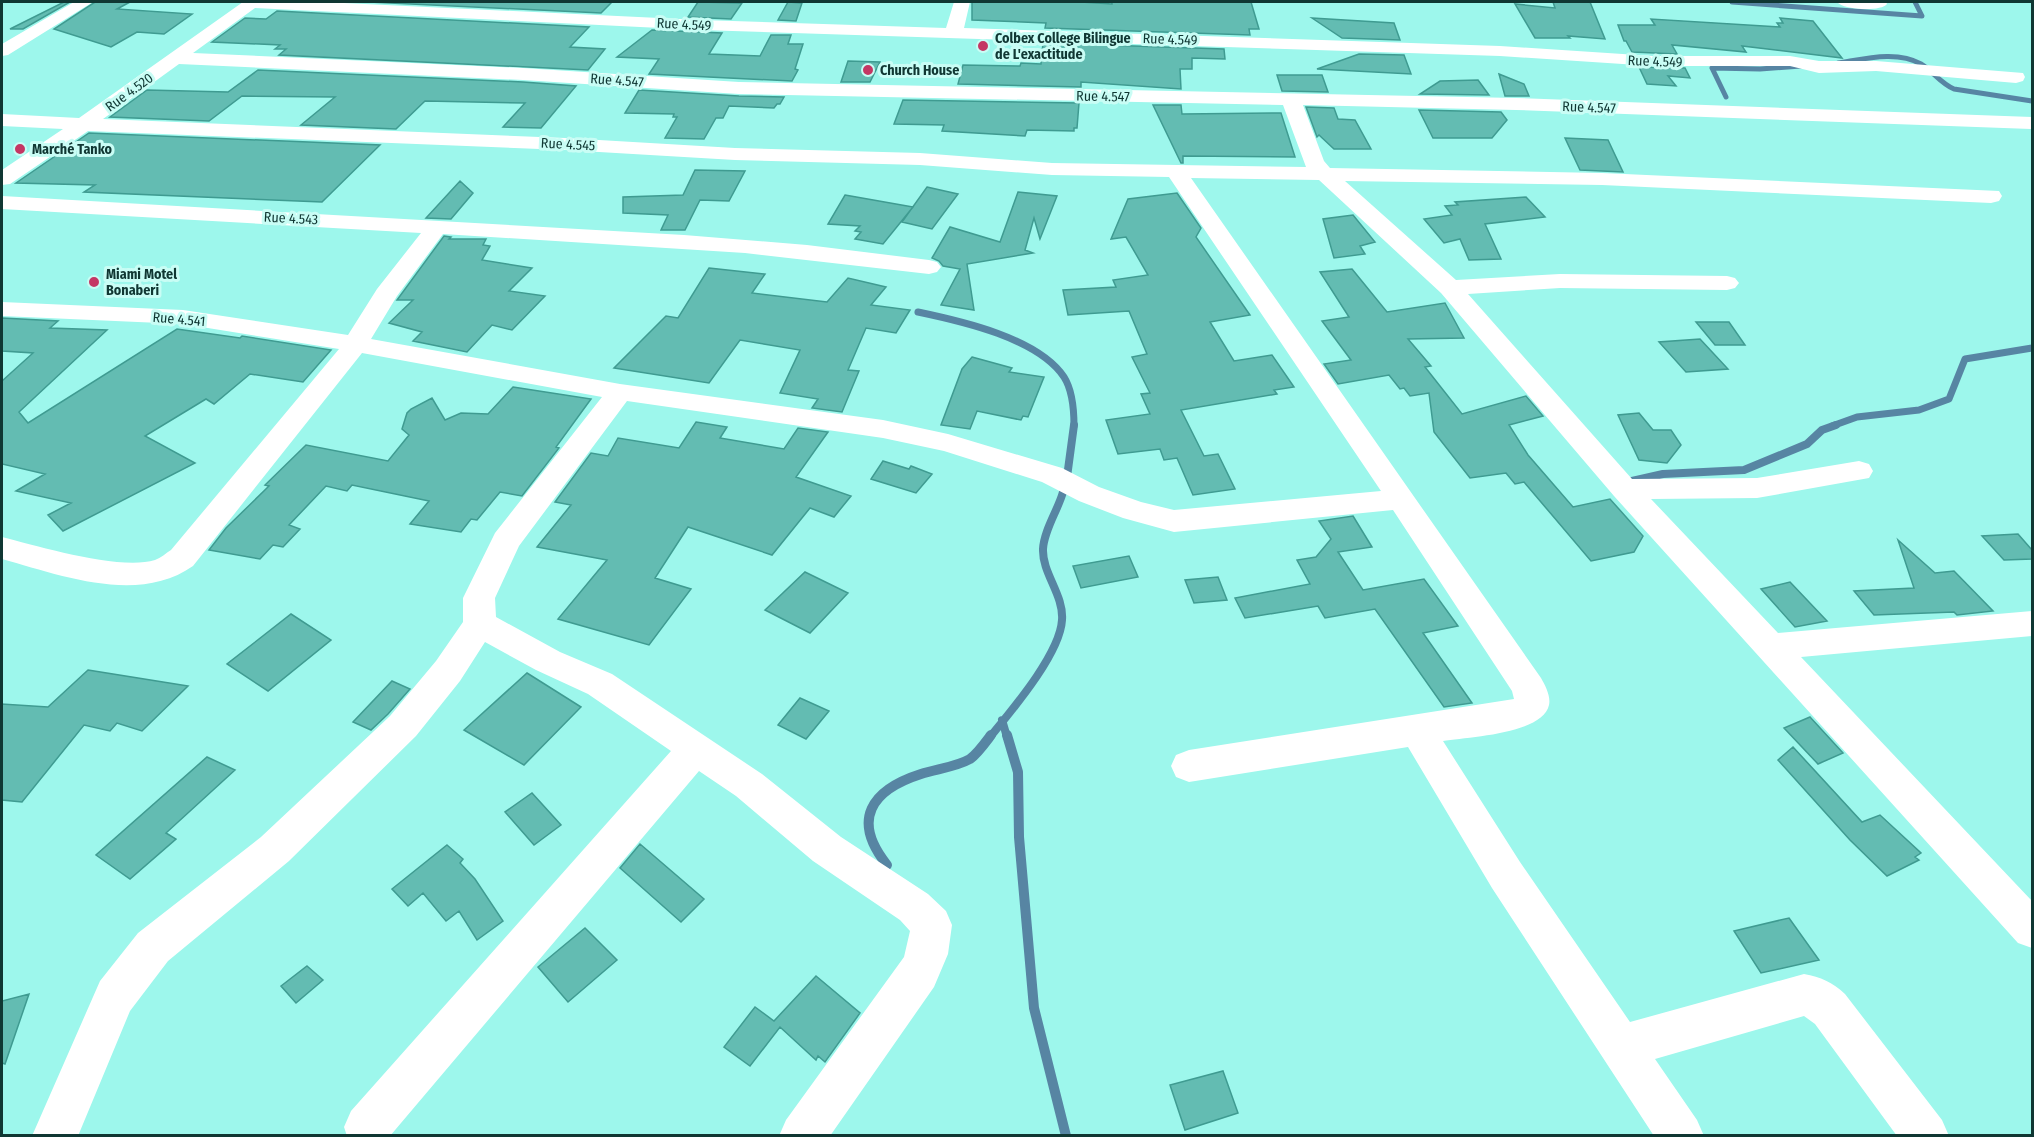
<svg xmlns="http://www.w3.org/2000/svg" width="2034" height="1137" viewBox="0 0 2034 1137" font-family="'Fira Sans Condensed',sans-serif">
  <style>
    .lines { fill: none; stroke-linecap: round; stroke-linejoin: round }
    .stream-far3 { stroke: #5785a3; stroke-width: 5 }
    .stream-far2 { stroke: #5785a3; stroke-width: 7 }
    .stream-far1 { stroke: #5785a3; stroke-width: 8 }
    .stream { stroke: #5785a3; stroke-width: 10 }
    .building { fill: #63bcb2; stroke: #3f9b91; stroke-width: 1.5 }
    .minor { fill: #fff; fill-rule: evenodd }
    .poi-dot { fill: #c43764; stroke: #c9fdf5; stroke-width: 2 }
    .labels { text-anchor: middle; stroke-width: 6; stroke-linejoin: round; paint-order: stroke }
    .far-street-label { font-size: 14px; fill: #103733; stroke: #c9fdf5 }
    .far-poi-label { font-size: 14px; font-weight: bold; fill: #103733; stroke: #c9fdf5; text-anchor: start }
  </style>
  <rect width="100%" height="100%" fill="#9df7ec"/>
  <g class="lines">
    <path class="stream-far3" d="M1732 2 1922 16 1915 2
      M1838 63C1864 59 1897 50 1921 64 1933 71 1940 83 1954 89L2032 101
      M1726 97 1712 68 1760 69 1801 66"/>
    <path class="stream-far2" d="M918 312C961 321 1038 338 1064 377 1073 391 1074 410 1074 426
      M1832 426 1857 417 1919 410 1949 399 1965 359 2032 348"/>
    <path class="stream-far1" d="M1067 477 1074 425
      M1632 481 1663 474 1744 470 1807 444 1822 430 1836 425
      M1002 720 1007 737
      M990 737C1012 710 1060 654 1062 620 1064 595 1042 573 1043 549 1044 530 1058 510 1063 492"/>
    <path class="stream" d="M1007 735 1018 772 1019 837 1034 1008 1066 1136
      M887 865C851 820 871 790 921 774 936 769 956 767 970 759 978 753 985 743 991 735"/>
  </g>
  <path class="building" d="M64 2H70L23 29H10Z
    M95 2H130L117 9 192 14 164 34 137 32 111 47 54 29Z
    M369 2H612L601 13Z
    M698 2 742 3 731 19 688 17Z
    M788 2 802 3 796 21 778 20Z
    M972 2H1081L1112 4V2H1251L1259 29H1249L1250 35 1045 28 1046 23 972 20Z
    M1553 2H1590L1605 39 1568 36 1570 38H1535L1515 4 1555 8Z
    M277 11 589 27 570 47 605 49 588 70 279 55 286 49H275L280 45 212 42 245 18 266 19Z
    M1312 18 1394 23 1400 40 1342 38Z
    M1780 18 1813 21 1842 58 1742 46 1746 52 1672 45 1677 54 1632 52 1626 41H1624L1618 25H1655L1651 19 1780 27 1777 23H1783Z
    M652 30 722 33 709 54 760 56 771 35H791L788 44H803L795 69 798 70 792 81 649 74 659 59 617 57Z
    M1043 43 1224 49 1225 59 1192 58V69H1180L1181 89 1081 82V87L958 84 963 65 1020 66 1021 63 1041 64Z
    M1359 54 1404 55 1411 74 1317 69Z
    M848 61 880 62 870 82H841Z
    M1639 67 1685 68 1690 78 1668 76 1676 86 1647 84Z
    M258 70 523 82 576 86 541 128 503 127 525 103 425 101 396 129 301 125 335 97 242 96 209 121 110 117 147 90 228 92Z
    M1499 74 1524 84 1529 96H1505Z
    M1277 75H1322L1328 92 1282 91Z
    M1478 80 1489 95 1420 94 1440 81Z
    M639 90 739 96 784 97 780 104H777L774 108 729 106 723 118H716L704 139 665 138 677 117H673L674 114 625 113Z
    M903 100 1079 103 1077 128H1074V131L1027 130 1025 136 942 131 944 125 894 124Z
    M1153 105H1181L1182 114 1281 113 1295 157 1183 156V163H1181Z
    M1306 107 1334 108 1338 119 1355 120 1371 149H1334L1319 135 1317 137Z
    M1419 110 1501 112 1507 120 1492 138H1433Z
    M89 133 380 145 322 202 84 192 95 185 16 183Z
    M1565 138 1608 140 1623 172 1580 170Z
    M695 170 745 171 729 201 700 200 685 230H661L668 215 623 213V197L683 195Z
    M460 181 473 193 451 219 426 218Z
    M927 187 958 194 932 229 902 222Z
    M1018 192 1057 196 1040 239 1034 218 1025 250 1033 253 967 264 974 310 941 305 960 269 943 266 939 261 932 258 950 227 1000 242Z
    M1177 193 1201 228 1196 237 1250 315 1210 322 1234 361 1272 355 1294 387 1274 390 1277 394 1181 410 1204 456 1218 454 1235 489 1193 495 1177 458 1164 460 1160 449 1118 454 1106 420 1150 414 1141 394 1150 393 1132 357 1147 354 1129 311 1068 315 1063 290 1116 287 1113 280 1148 275 1126 237 1111 239 1128 199Z
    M845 195 913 207 883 244 855 239 861 232 855 231 860 226 828 224Z
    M1526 197 1545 217 1485 224 1501 259 1469 260 1460 239 1444 243 1424 219 1452 215 1445 206 1458 205 1455 202Z
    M1353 215 1375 242 1360 246 1365 254 1334 258 1323 219Z
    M444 236 451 237 449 239H486L483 245 490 246 482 260 532 268 509 291 545 296 512 330 492 325 467 352 413 341 422 332 389 323 413 300H397Z
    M709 268 765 274 752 293 827 302 848 278 886 287 871 305 910 310 896 333 866 328 848 370 859 371 842 412 812 408 818 399 780 393 800 350 740 340 709 383 614 368 666 316 678 318Z
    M1352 269 1387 312 1445 303 1464 338 1408 339 1431 366 1425 367 1462 414 1526 396 1543 416 1509 425 1528 455 1573 507 1610 499 1643 536 1634 552 1591 561 1524 482 1515 484 1506 473 1470 478 1434 432 1429 393 1410 396 1404 388 1400 389 1389 375 1338 384 1324 364 1351 360 1322 321 1349 317 1320 272Z
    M2 318 58 321 50 328 107 330 19 412 28 423 177 329 240 338 242 336 331 350 303 382 250 374 214 404 206 399 145 436 195 463 63 531 48 515 71 503 16 491 45 474 2 464V381L33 353 2 351Z
    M1696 322H1729L1745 345H1715Z
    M1700 339 1728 369 1686 372 1659 342Z
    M972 357 1012 368 1009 372 1044 377 1028 417 1023 416 1021 420 977 411 970 429 941 425 962 369Z
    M513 387 591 399 556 447 559 448 522 496 500 492 477 520 471 519 461 532 410 524 429 501 352 485 347 491 326 486 289 525 300 529 283 547 273 545 260 559 209 550 226 528 269 486 265 485 306 445 388 461 409 435 402 429 407 413 411 409 432 398 445 420 461 413 488 414Z
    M1639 413 1653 430H1671L1681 445 1667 463 1639 460 1618 415Z
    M696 422 727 427 720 438 784 449 798 428 828 432 796 477 851 496 834 517 810 508 772 555 688 527 655 578 691 589 649 645 558 619 607 560 537 547 571 505 555 502 591 453 608 456 618 438 679 448Z
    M883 461 909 469 911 466 932 474 916 493 871 479Z
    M1353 516 1372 547 1338 552 1363 590 1424 579 1458 626 1423 633 1472 703 1444 707 1375 609 1325 618 1318 606 1245 618 1235 598 1310 584 1297 560 1316 557 1331 539 1319 521Z
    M2018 534 2032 550V559L2004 560 1982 536Z
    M1898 540 1935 573 1954 571 1993 611 1957 615 1954 612 1874 615 1854 591 1914 588Z
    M1129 556 1138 577 1081 588 1073 566Z
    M805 572 848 593 810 633 765 610Z
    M1218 577 1227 600 1194 603 1185 580Z
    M1790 582 1827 621 1795 627 1761 589Z
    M291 614 331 640 268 691 227 664Z
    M88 670 188 686 142 731 117 723 110 731 84 725 22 802 2 800V704L48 707Z
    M527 673 581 707 524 765 464 730Z
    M392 681 410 689 388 714 371 730 353 722Z
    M800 698 829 711 806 739 778 725Z
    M1810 717 1843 753 1818 764 1784 728Z
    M1793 747 1862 822 1880 815 1921 853 1915 857 1919 860 1887 876 1850 840 1778 760Z
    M207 757 235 770 166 833 176 839 130 879 96 855Z
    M532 793 561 825 534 845 505 812Z
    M640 844 704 899 681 922 620 868Z
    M447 845 463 859 460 863 475 879 503 921 477 940 459 911 446 921 423 893 408 906 392 889Z
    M1789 918 1819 960 1761 973 1734 931Z
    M585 928 617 960 568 1002 538 967Z
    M307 966 323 980 296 1003 281 986Z
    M816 976 860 1013 825 1062 818 1056 816 1060 780 1027 750 1066 724 1047 755 1007 774 1021Z
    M29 994 5 1064 2 1063V1001Z
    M1223 1071 1238 1113 1185 1130 1170 1085Z"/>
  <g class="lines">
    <path class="minor" d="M74 2H93L8 55 2 56V44Z
      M243 2H323L701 20 946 28 954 2H970L964 28 1500 46 1653 56H1790L1819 61H1876L2023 73 2025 77 2023 81 2016 83 1876 71 1819 73 1790 66H1653L1500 56 701 30 255 8 193 53 523 68 739 82 1516 98 2032 117 2031 129 1516 110 1303 105 1324 161 1330 168 1602 173 1999 191 2002 196 1999 201 1991 203 1602 185 1345 181 1456 280 1560 274 1727 276 1735 278 1739 283 1735 288 1727 290 1560 288 1468 294 1632 479 1757 478 1859 461 1869 464 1873 471 1869 478 1757 498 1651 499 1778 633 2032 611V636L1801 657 2032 901V948L2018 943 1614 496 1441 293 1319 180 1191 178 1541 678C1545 685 1551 696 1549 705 1543 734 1468 737 1443 741L1520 862 1630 1022 1804 974C1821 977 1832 982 1845 994L1942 1120 1949 1136H1897L1815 1024 1804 1016 1655 1059 1697 1120 1704 1136H1654L1492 888 1408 747 1189 782 1176 777 1171 766 1176 755 1189 750 1514 699 1512 691 1393 510 1174 532 1123 518 1079 501 1042 482 944 451 883 438 627 401 519 546 495 598 496 617 560 652 612 674 762 774 841 837 928 894 946 911 952 925 948 954 934 987 830 1136H779L786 1120 904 957 910 931 900 920 813 861 736 796 699 771 390 1136H347L344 1127 351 1111 671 751 588 694 536 670 485 642 460 681 416 736 289 861 168 961 130 1011 78 1136H32L100 981 138 933 261 837 390 716 436 661 463 622V598L495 533 602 397 362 353 193 566C138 605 60 575 2 559V537C38 546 120 571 155 560 161 558 166 553 171 550L339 349 183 324 2 316V302L183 310 348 335 377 289 421 233 2 209V196L684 235 807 245 929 260 937 262 941 267 937 272 929 274 745 253 443 234 397 296 371 339 620 384 883 420 948 434 1062 468 1099 487 1141 502 1174 510 1381 491 1169 177 1052 175 920 165 735 160 565 150 88 131 10 184 2 185V170L63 129 2 126V114L79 118ZM179 64 523 80 739 94 1283 105 1306 167 1052 163 920 153 735 148 565 138 103 119Z
      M1837 2H1886L1887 4C1881 12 1843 10 1837 2Z"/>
  </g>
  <g class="poi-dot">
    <circle cx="983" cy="46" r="6"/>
    <circle cx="868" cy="70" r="6"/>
    <circle cx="20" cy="149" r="6"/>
    <circle cx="94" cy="282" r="6"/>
  </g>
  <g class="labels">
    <g class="far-street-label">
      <text transform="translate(684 24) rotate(3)" y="5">Rue 4.549</text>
      <text transform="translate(1170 39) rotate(2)" y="5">Rue 4.549</text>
      <text transform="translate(1655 61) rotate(2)" y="5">Rue 4.549</text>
      <text transform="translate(617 80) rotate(4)" y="5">Rue 4.547</text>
      <text transform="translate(129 92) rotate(-36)" y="5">Rue 4.520</text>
      <text transform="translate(1103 96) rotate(1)" y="5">Rue 4.547</text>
      <text transform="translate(1589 107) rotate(2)" y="5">Rue 4.547</text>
      <text transform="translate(568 144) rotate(3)" y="5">Rue 4.545</text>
      <text transform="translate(291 218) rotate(3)" y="5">Rue 4.543</text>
      <text transform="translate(179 319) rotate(5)" y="5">Rue 4.541</text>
    </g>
    <g class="far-poi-label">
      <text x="995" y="43">Colbex College Bilingue<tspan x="995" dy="16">de L'exactitude</tspan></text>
      <text x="880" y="75">Church House</text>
      <text x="32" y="154">Marché Tanko</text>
      <text x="106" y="279">Miami Motel<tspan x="106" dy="16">Bonaberi</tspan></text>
    </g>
  </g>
  <rect width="2034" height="1137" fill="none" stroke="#103733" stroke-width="6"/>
</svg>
